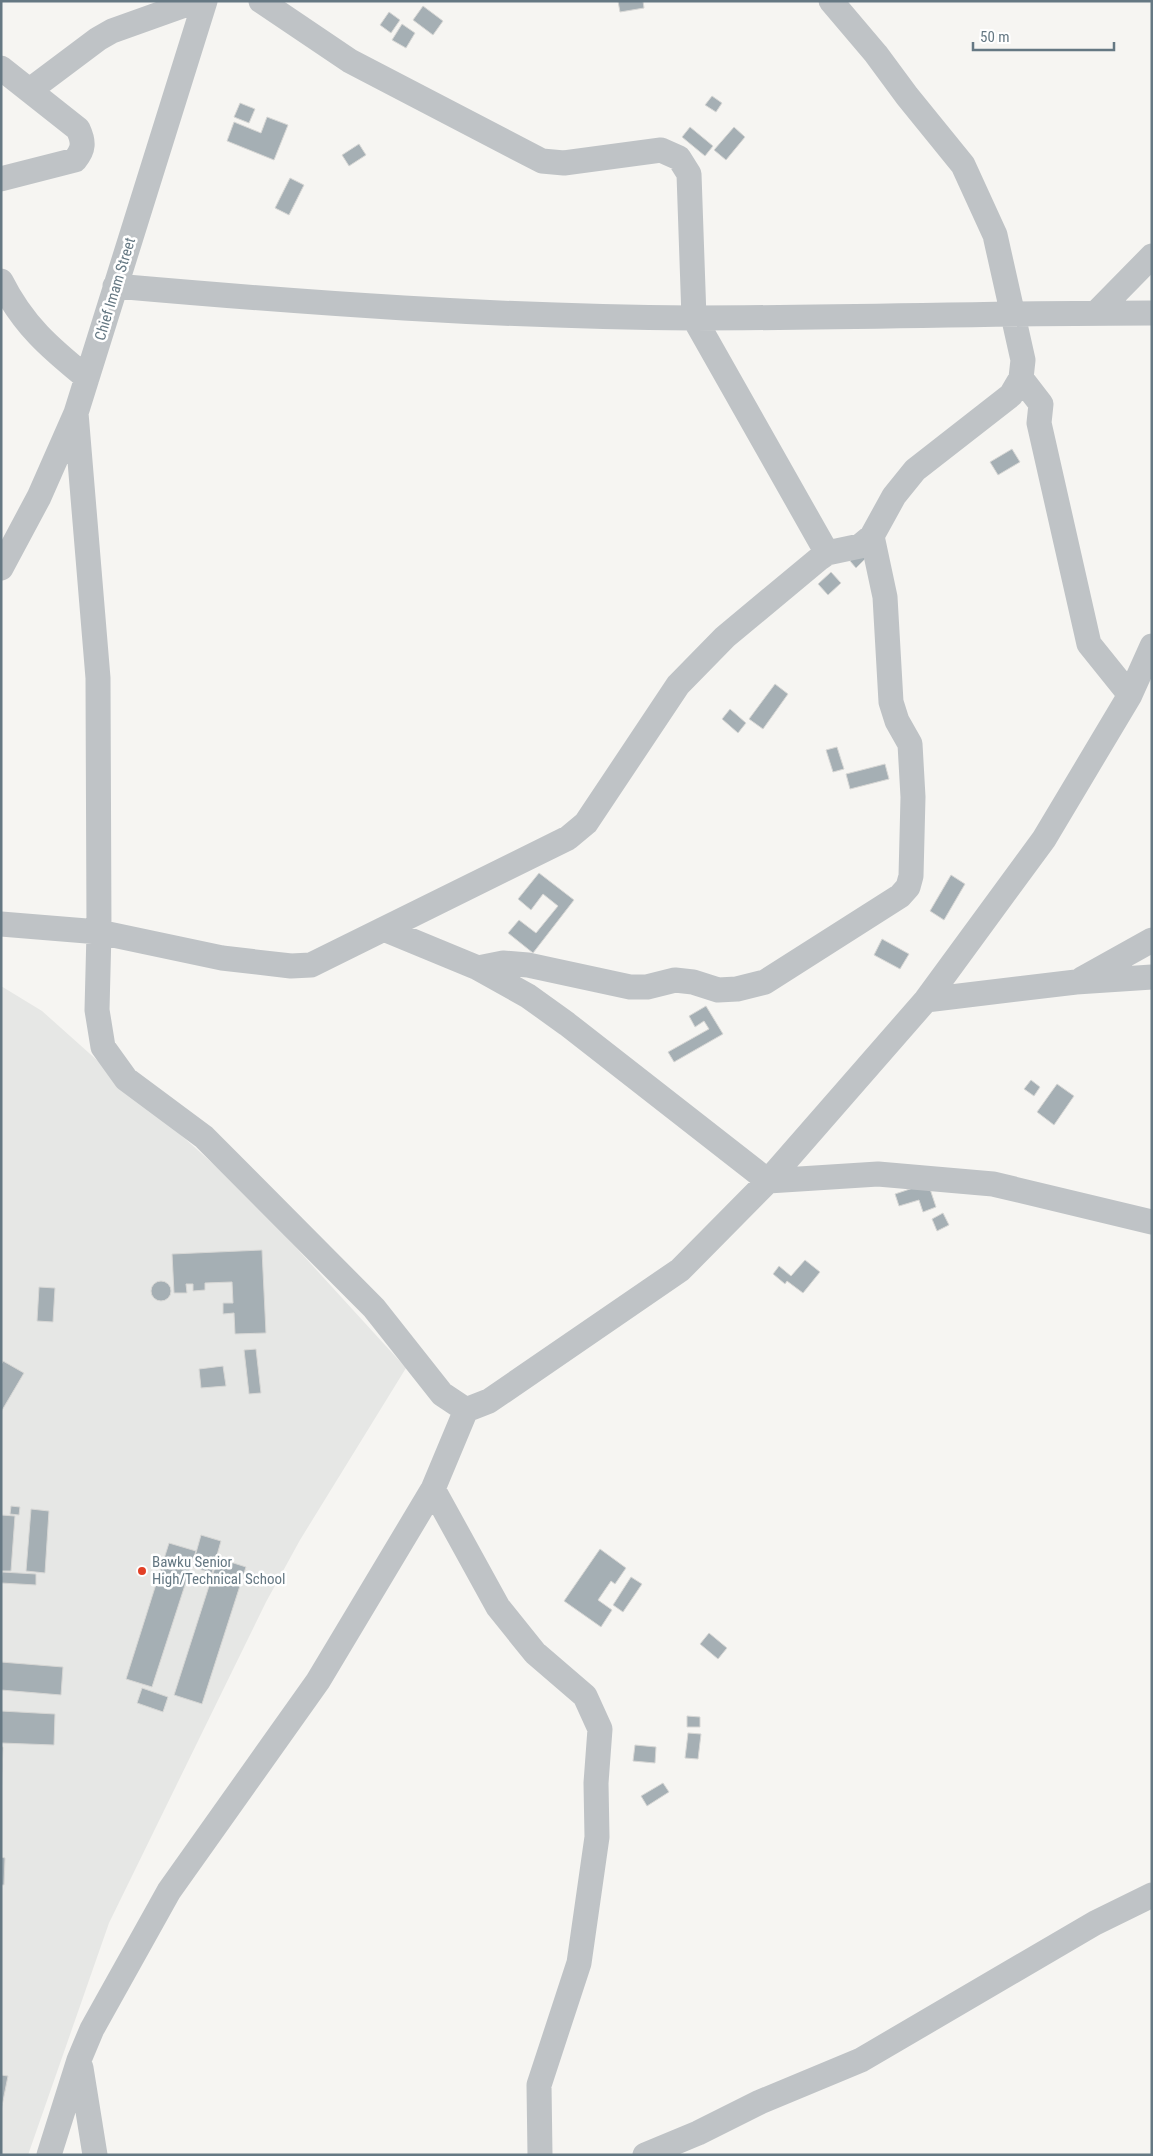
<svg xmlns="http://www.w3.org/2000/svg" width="1153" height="2156" viewBox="0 0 1153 2156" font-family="'Roboto Condensed',sans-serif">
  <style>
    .built { fill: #e6e7e5 }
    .building { fill: #a5afb4; stroke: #d7d7d5 }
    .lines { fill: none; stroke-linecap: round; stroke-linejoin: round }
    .minor { stroke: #bfc3c6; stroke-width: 25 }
    .poi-dot { fill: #e24026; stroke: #fff; stroke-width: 2 }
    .labels { text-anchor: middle; stroke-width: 5; stroke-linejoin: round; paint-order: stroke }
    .street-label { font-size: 15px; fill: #657883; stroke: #fff }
    .poi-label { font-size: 15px; fill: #657883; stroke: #fff; text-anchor: start }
  </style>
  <rect width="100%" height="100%" fill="#f6f5f2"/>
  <path class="built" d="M1 986 42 1011 248 1195 406 1368 300 1540 266 1602 109 1923 28 2155H1Z"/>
  <path class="building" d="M618 1H643L644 8 620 12Z
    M423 6 443 21 433 35 413 20Z
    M389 12 400 20 391 33 380 25Z
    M402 24 415 33 406 48 392 40Z
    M712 96 722 103 716 112 705 105Z
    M240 103 255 109 249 123 234 117Z
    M267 117 288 125 274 160 227 141 234 122 261 133Z
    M690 127 713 146 705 156 682 137Z
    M734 127 745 137 726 160 714 150Z
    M359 144 366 155 349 166 342 155Z
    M290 178 304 185 289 215 275 208Z
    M1012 449 1020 462 998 475 990 462Z
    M862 549 869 555 856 568 850 561Z
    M831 572 841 583 828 595 818 584Z
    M775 684 788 694 763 729 749 719Z
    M730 709 746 723 738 733 722 719Z
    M837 747 844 769 833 772 826 750Z
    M885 764 889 779 850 789 846 774Z
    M539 873 574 900 533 953 508 933 519 920 536 933 558 906 543 894 531 910 518 899Z
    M951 875 965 884 944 920 930 911Z
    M882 939 909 954 900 969 874 955Z
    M706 1006 723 1034 674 1062 668 1052 709 1029 704 1021 695 1027 689 1016Z
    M1031 1080 1040 1087 1034 1096 1024 1089Z
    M1057 1084 1074 1096 1054 1125 1037 1112Z
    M928 1183 936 1207 923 1212 919 1200 899 1206 895 1194Z
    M943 1213 949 1225 937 1231 932 1219Z
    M262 1250 266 1333 235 1334 234 1313 223 1314V1303H233L232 1282 205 1283V1290L193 1291V1284H186L187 1293H174L172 1254Z
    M805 1260 820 1272 803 1293 787 1281 785 1284 773 1274 779 1266 791 1276Z
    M151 1291a10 10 0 1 1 20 0a10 10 0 1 1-20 0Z
    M39 1287 55 1288 53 1322 37 1321Z
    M256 1349 261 1393 249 1394 244 1350Z
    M3 1361 24 1373 1 1412V1365Z
    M223 1366 226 1386 201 1388 199 1369Z
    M11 1506 20 1507 19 1515 10 1514Z
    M31 1509 49 1511 45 1573 26 1571Z
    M1 1515 15 1516 11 1571H1Z
    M201 1535 221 1541 212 1573 192 1567Z
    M169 1543 196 1551 152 1687 126 1679Z
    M600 1549 626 1568 615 1584 611 1581 598 1600 612 1610 601 1627 564 1601Z
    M218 1558 246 1567 202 1704 174 1695Z
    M2 1572 36 1574V1585L1 1583Z
    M631 1577 642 1584 623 1612 613 1605Z
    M709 1633 727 1648 718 1659 700 1644Z
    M1 1662 63 1667 61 1695 1 1690Z
    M142 1688 168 1697 163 1712 137 1703Z
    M1 1711 55 1714 54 1745 1 1743Z
    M687 1716 700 1717V1727H687Z
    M688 1733 701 1734 698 1759 685 1758Z
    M635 1745 656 1747 655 1763 633 1761Z
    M1 1747H3L1 1800Z
    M663 1783 669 1792 647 1806 641 1796Z
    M1 1857 5 1858 4 1885H1Z
    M1 2075 8 2076 1 2111Z"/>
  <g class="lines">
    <path class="minor" d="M261 1 350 61 542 161 564 163 661 150 679 158 689 174 694 318 827 553
      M1 68 78 129C84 142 84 149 75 160L1 179
      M30 90 98 39 112 31 196 1
      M1 281C23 325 50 348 87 378
      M115 286C308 303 500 317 693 318 846 318 999 313 1152 313
      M1096 313 1152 256
      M1021 378 1041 404 1039 423 1089 644 1130 695
      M76 413 98 678 99 932 97 1010 103 1047 126 1079 204 1137 374 1308 442 1394 466 1410
      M1 568 39 497 76 413 205 1
      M1 924 99 932 222 958 291 966 311 965 568 838 586 823 678 685 725 637 820 558 827 553 860 546 872 536 894 496 915 470 1011 395 1021 378 1023 360 995 235 963 165 907 96 876 54 831 1
      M386 930 478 968 528 996 567 1024 768 1181 878 1174 993 1184 1152 1222
      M478 968 503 963 528 965 630 987H647L675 980 693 982 718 990 737 989 765 982 900 896 908 887 911 876 913 797 910 744 897 721 891 702 885 597 872 536
      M1082 979 1152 940
      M926 1000 1076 982 1152 977
      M433 1489 498 1607 535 1653 585 1696 600 1729 596 1783 597 1837 579 1963 539 2085 540 2155
      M81 2068 95 2155
      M49 2155 79 2060 92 2029 169 1891 318 1681 433 1489 466 1410 489 1401 680 1270 768 1181 926 1000 1044 839 1130 695 1152 646
      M645 2155 698 2133 760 2102 861 2060 1095 1923 1152 1895"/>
  </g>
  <circle class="poi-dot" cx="142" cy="1571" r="5"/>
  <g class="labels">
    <g class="street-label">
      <text transform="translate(115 289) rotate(-73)" y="5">Chief Imam Street</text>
    </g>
    <g class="poi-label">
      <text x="152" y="1567">Bawku Senior<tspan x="152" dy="17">High/Technical School</tspan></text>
    </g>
  </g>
  <rect width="1153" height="2156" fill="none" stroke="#657883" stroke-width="5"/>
  <path d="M973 42v8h141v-8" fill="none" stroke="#657883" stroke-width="2.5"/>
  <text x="980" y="42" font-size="15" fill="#657883" stroke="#ffffff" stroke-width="4" paint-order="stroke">50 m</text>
</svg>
